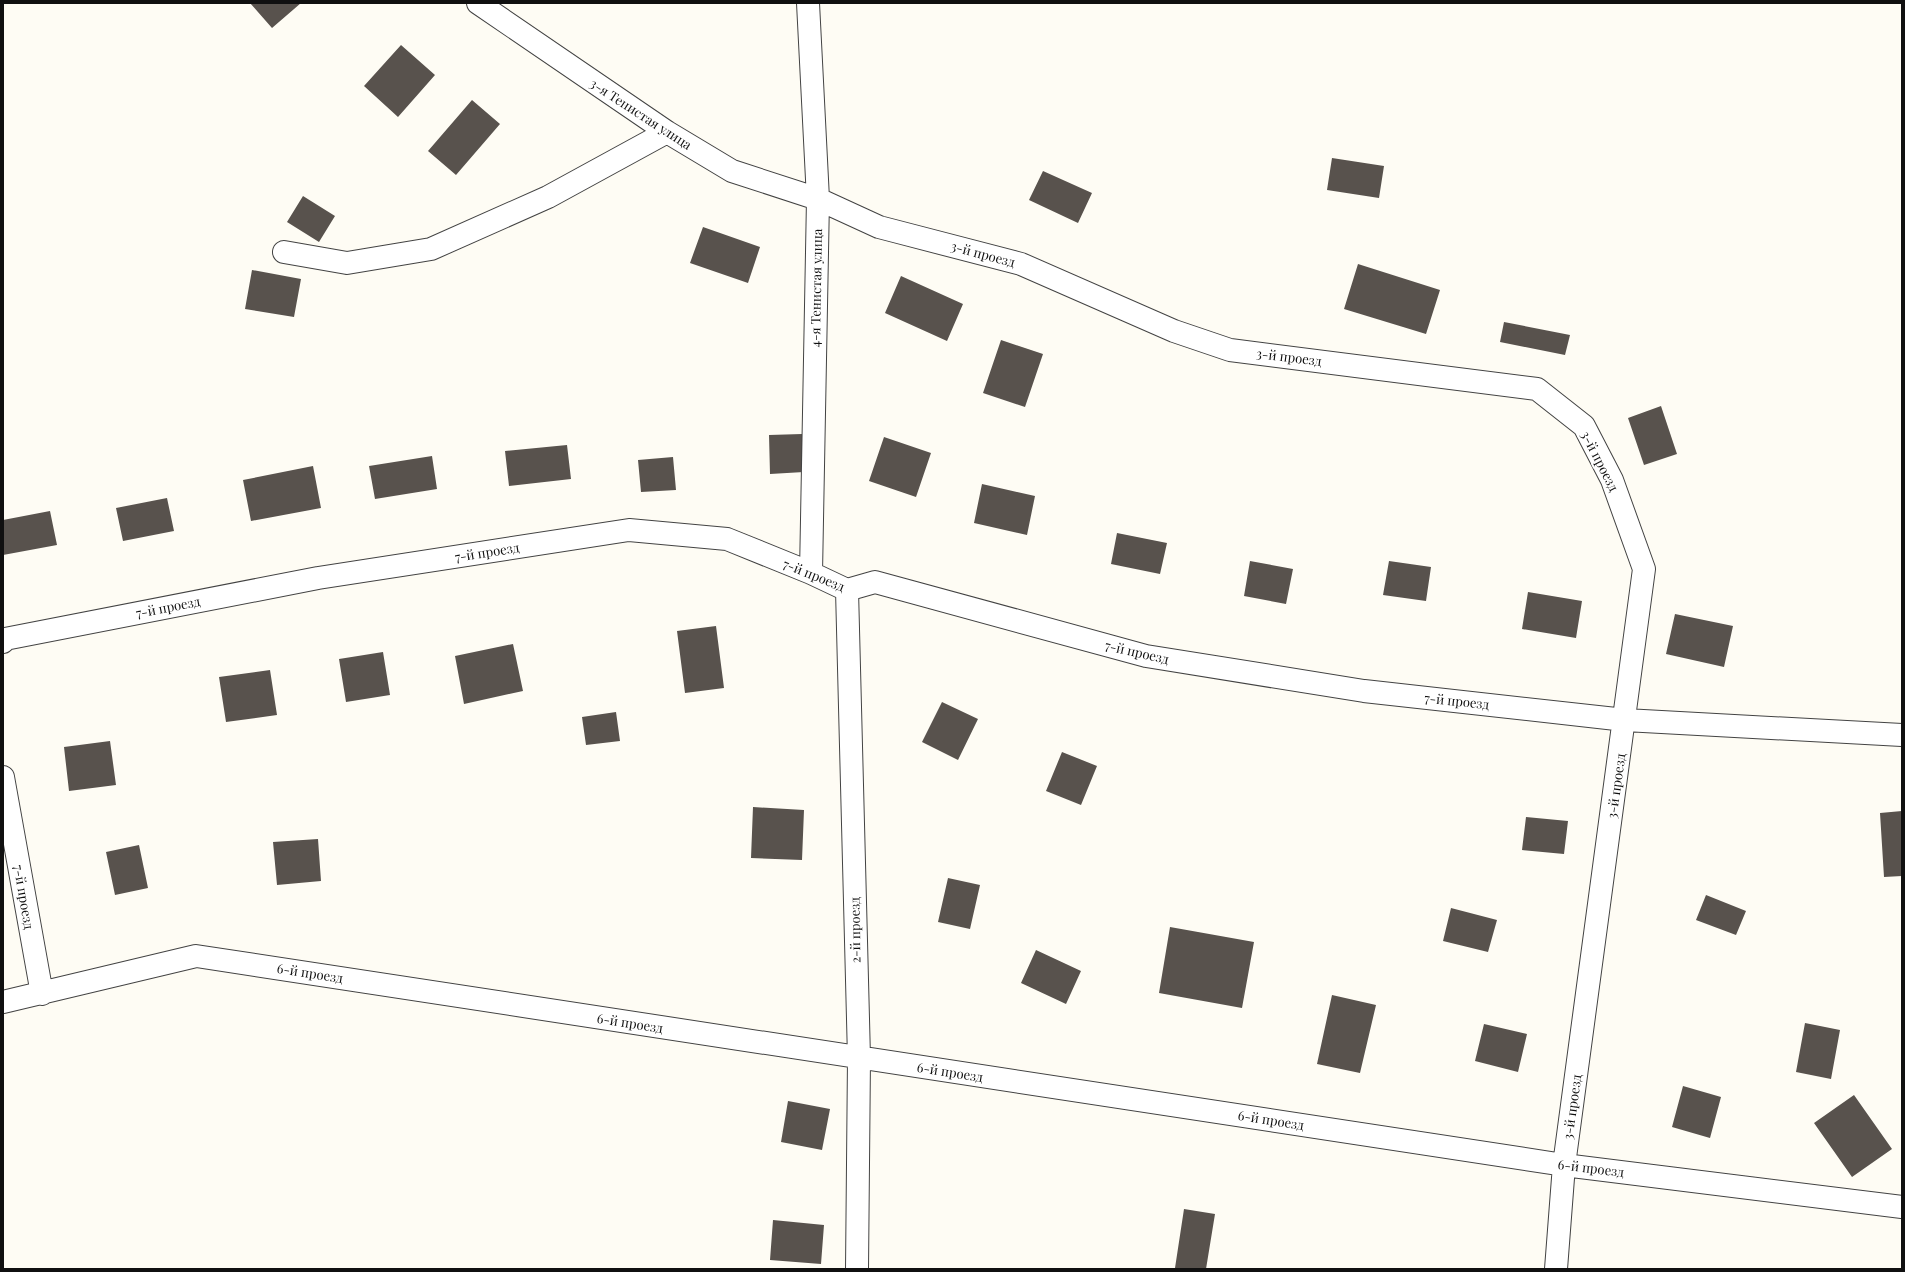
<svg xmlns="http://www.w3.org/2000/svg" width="1905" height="1272" viewBox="0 0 1905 1272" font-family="'Playfair Display',serif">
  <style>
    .building { fill: #58524d }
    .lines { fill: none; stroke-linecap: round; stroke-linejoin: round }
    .minor-casing { stroke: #434343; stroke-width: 24 }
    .minor { stroke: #fff; stroke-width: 22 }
    .labels { text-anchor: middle; stroke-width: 4; stroke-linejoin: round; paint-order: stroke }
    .street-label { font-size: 13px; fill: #101010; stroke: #fff }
  </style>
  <rect width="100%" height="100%" fill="#fefcf4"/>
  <path class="building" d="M250 3H301L272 28Z
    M401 45 435 75 398 117 364 86Z
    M472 100 500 124 456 175 428 151Z
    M1332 158 1384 166 1379 198 1327 190Z
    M1043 171 1092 193 1078 223 1029 200Z
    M303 196 335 216 319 242 287 222Z
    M703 227 760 247 748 283 690 263Z
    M1358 264 1440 290 1426 334 1344 309Z
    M252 270 301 279 294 317 245 309Z
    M901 276 963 304 947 341 885 313Z
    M1504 322 1570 335 1565 355 1500 342Z
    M1001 340 1043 354 1025 407 983 393Z
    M1661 406 1677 454 1644 465 1628 418Z
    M802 434 804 472 770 474 769 435Z
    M884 437 931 453 916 497 869 481Z
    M567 445 571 479 509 486 505 451Z
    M432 456 437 489 375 499 369 466Z
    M673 457 676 490 641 492 638 460Z
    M313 466 321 508 251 521 243 480Z
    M982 484 1035 496 1027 535 974 523Z
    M167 498 174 531 123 541 116 508Z
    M50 511 57 545 3 555V520Z
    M1117 533 1167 543 1160 574 1111 564Z
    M1250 561 1293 569 1286 604 1244 596Z
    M1389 561 1431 567 1426 601 1383 595Z
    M1528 592 1582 601 1576 638 1522 629Z
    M1675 614 1733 626 1724 667 1666 654Z
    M716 626 724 688 685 693 677 631Z
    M513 644 523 691 464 704 455 656Z
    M383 652 390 695 346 702 339 659Z
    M270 670 277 715 226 722 219 677Z
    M942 702 978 719 958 760 922 742Z
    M616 712 620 741 586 745 582 717Z
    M110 741 116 785 69 791 64 747Z
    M1062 752 1097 766 1081 805 1046 791Z
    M753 807 804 810 802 860 751 858Z
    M1902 811V876L1884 877 1880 813Z
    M1526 817 1568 821 1564 854 1522 850Z
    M318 839 321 881 277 885 273 842Z
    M139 845 148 888 115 895 106 852Z
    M948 878 980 885 970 929 938 922Z
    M1706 895 1746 911 1736 935 1696 920Z
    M1451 908 1497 920 1488 952 1443 941Z
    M1170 927 1254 942 1242 1008 1159 993Z
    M1036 950 1081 971 1066 1004 1021 983Z
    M1332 995 1376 1005 1360 1073 1317 1064Z
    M1805 1023 1840 1030 1831 1079 1796 1072Z
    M1484 1024 1527 1034 1518 1072 1475 1061Z
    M1683 1086 1721 1097 1710 1138 1672 1127Z
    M1854 1095 1892 1149 1852 1177 1814 1123Z
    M788 1101 830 1109 822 1150 781 1142Z
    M1184 1209 1215 1214 1206 1269 1175 1268Z
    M773 1220 824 1225 821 1264 770 1260Z"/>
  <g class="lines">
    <g class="minor-casing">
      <path id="minor" d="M478 3 667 132 732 171 818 199 879 227 1021 264 1174 331 1230 350 1537 389 1584 426 1612 480 1644 569 1564 1165 1556 1269
        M808 3 818 199 811 573
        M284 252 347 263 431 249 548 197 667 132
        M847 590 859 1058 857 1269
        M3 642 5 639 318 578 629 530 727 539 811 573 847 590 875 582 1146 656 1364 691 1625 720 1902 735
        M3 777 42 994
        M3 1002 196 956 1564 1165 1902 1207"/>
    </g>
    <use href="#minor" class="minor"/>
  </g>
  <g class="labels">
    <g class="street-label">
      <text transform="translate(641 114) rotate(33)" y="5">3-я Тенистая улица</text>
      <text transform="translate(983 254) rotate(15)" y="5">3-й проезд</text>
      <text transform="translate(816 288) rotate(-89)" y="5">4-я Тенистая улица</text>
      <text transform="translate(1289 357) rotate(7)" y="5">3-й проезд</text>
      <text transform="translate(1600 461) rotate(63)" y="5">3-й проезд</text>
      <text transform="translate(487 552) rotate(-9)" y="5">7-й проезд</text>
      <text transform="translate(814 575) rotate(22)" y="5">7-й проезд</text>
      <text transform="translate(168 607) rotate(-11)" y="5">7-й проезд</text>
      <text transform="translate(1137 652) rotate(13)" y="5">7-й проезд</text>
      <text transform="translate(1457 701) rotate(6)" y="5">7-й проезд</text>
      <text transform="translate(1616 786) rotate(-82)" y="5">3-й проезд</text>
      <text transform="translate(24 897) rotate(80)" y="5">7-й проезд</text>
      <text transform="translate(855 930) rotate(-91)" y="5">2-й проезд</text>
      <text transform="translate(310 973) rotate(9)" y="5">6-й проезд</text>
      <text transform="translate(630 1023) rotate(9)" y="5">6-й проезд</text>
      <text transform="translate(950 1072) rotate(9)" y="5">6-й проезд</text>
      <text transform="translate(1572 1107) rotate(-82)" y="5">3-й проезд</text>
      <text transform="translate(1271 1120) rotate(9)" y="5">6-й проезд</text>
      <text transform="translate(1591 1168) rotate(7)" y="5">6-й проезд</text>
    </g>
  </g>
  <rect width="1905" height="1272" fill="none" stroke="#101010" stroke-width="8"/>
</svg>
